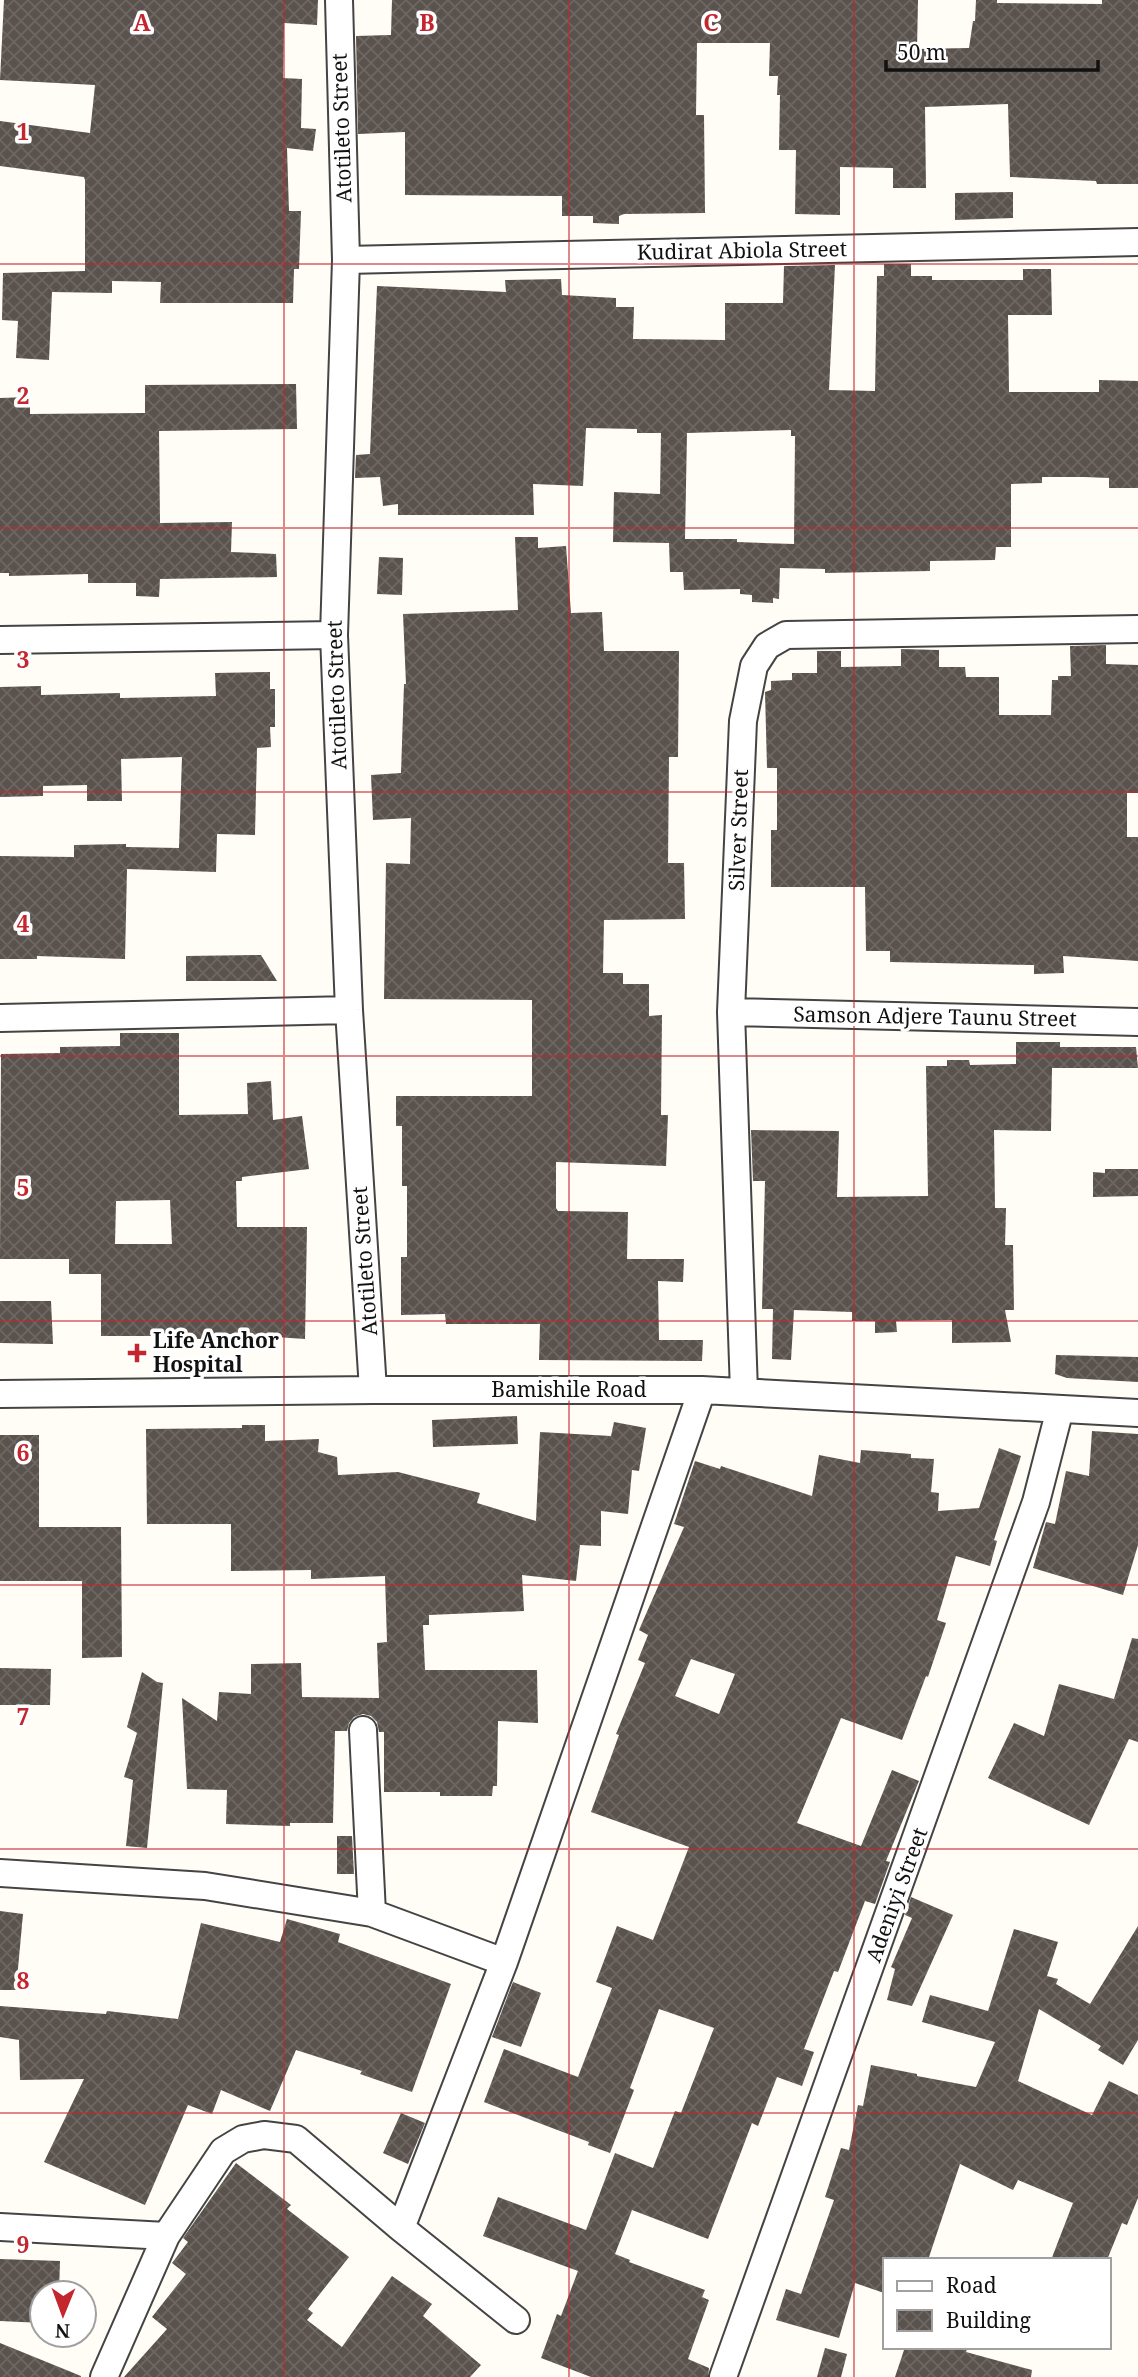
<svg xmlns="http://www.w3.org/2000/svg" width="1138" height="2377" viewBox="0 0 1138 2377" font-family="'Noto Serif',serif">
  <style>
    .building { fill: url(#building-cross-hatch); fill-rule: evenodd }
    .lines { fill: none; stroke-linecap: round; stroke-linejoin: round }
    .street-casing { stroke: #444; stroke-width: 30 }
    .street { stroke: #fff; stroke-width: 26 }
    .grid { fill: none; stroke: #c4262e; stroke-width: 2; stroke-opacity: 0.55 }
    .poi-dot { fill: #c4262e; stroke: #fff; stroke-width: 2.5 }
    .labels { text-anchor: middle; stroke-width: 7; stroke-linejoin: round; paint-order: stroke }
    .street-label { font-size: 21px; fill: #111; stroke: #fff }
    .poi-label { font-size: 21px; font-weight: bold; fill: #111; stroke: #fff; text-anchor: start }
    .grid-label { font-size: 23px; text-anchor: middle; font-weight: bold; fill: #c4262e; stroke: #fff; stroke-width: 7; stroke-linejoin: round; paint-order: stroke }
  </style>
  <defs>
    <pattern id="building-cross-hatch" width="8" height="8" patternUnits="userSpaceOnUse" patternTransform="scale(1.75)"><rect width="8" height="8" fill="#5a524d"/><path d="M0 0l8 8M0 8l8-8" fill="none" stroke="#6d6662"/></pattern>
  </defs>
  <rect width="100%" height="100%" fill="#fffdf5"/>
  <path class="building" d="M4 0H318L317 25 284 23 283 78 302 79 301 128 316 129 313 151 287 148 289 211H301L299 269H294L293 303H160L161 282 112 281V293L52 292 49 360 16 358 18 321 2 320 3 273 85 271V180L84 177 0 166V121L90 133 95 85 0 80Z
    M392 0H918L917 49 969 48 973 21H975L976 0H997V3L1102 4V0H1138V184H1097L1096 181 1010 177 1008 104 925 107 926 188H893V168L840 167V215L795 214 796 150H779L780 95H777L778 76H769L770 43H697L696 115H704L705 213 624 214 619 216V224L593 223V216H562V196L405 195V132L358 134 356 36 391 35Z
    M1013 192V218L955 220V193Z
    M884 264H911V276H932V280H1023V269H1051L1052 315H1008L1009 392H1099V380L1138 381V488H1109V478L1084 477H1042V483L1011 484V547H996L995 560 930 561V571L825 573V569L780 568 779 599 773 598V603L752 602V595L740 594V589L684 590 683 572H670L669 543 613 542 614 492 660 494 661 433H637V429L586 428 583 486 533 484 534 515H398V504L383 506 380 477 355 478 356 455 370 454 377 286 506 292 505 280 561 279 562 295 616 298V307H634L633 339 725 340V303H783L784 266 835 265 829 390 875 391 877 276H884ZM791 430V436H795L794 544 737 542V539H685L687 433Z
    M296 384 297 429 159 431 160 523 232 522 231 552 276 554 277 577 160 579 159 597 136 596V583H88V574L9 576V573H0V398L30 397V414L145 413V385Z
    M515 537H538V548L566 546 571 613 602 612 604 651H679L678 757H669L668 863H684L685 919 604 920 603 973H623V984H649V1016L662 1015 661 1115H668L666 1166 556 1162V1208L558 1211 628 1212 627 1259H684L683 1282 658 1281 659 1340H703L702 1361 539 1360 540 1324H446L445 1314 401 1315V1257H407V1186H402V1126H396V1096H532V1000L384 999 386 863 410 864 411 818 373 820 371 775 401 773 404 684H406L403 614 518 610Z
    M379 557 403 558 402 595 377 594Z
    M1106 645V664L1138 665V793H1127V837H1138V961L1063 956 1064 973 1034 974V965L890 962V951H866L865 887H771V830H777V768H767L765 692 771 690V681L792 680V673H817V651H841V667L901 666V649L939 650V667H965L966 677H999V715H1051L1052 680H1058V676H1071L1070 646Z
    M270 672V689H275V727H270L271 747 257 748 255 835 217 834 216 872 127 869 125 959 37 956V959H0V856L74 857V845L126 844V847L179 848 182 757 121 759 122 801H87V785L43 786V796L0 797V687L41 686V695L120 693V698L216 696 215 673Z
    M261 955 277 981H186V956Z
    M120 1033H179V1115L248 1114 247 1083 271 1081 273 1120 302 1116 309 1169 242 1177V1181H236L237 1227H307L305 1339 215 1333V1339H186V1336H101V1274H69V1259H0L1 1054 60 1053V1047L120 1046ZM170 1200 172 1244H115L116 1201Z
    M1016 1042H1060V1047H1136L1138 1068H1052L1051 1131 994 1130 995 1208H1006L1005 1245H1013L1014 1310H1005L1011 1342 952 1343V1320L896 1321 897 1332 875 1333V1321H852V1312L794 1310 791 1360 772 1359 773 1309H762L765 1181H753L751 1130 839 1131 837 1197 928 1196 926 1066H947V1060H969L970 1065 1016 1064Z
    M1105 1169H1138V1196L1093 1197V1172L1105 1173Z
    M0 1301H51L53 1344 0 1343Z
    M1056 1355 1138 1357V1382L1067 1378 1055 1374Z
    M517 1416 518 1444 433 1447 432 1420Z
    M614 1422 646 1428 639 1471 632 1470 628 1514 601 1511V1546L580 1545 576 1581 522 1575 524 1611 429 1615V1625H423L425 1670H537L538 1723 498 1721 497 1786H493L492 1796H440V1792H384V1732H379L377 1722 371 1716 363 1714 354 1717 349 1723 347 1731H335L333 1823H290V1826L226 1824 227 1790 187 1789 182 1698 217 1721 219 1692 251 1694V1664L301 1663 302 1697 379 1698 377 1643 387 1642 385 1576 311 1579V1570L231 1571V1524H147L146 1429 242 1428V1425H265V1441L319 1439 318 1452 337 1457 338 1475 398 1472 480 1493 477 1503 536 1521 540 1432 611 1436Z
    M1092 1431 1138 1434V1545L1123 1595 1033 1568 1046 1522 1055 1524 1066 1471 1089 1476Z
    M0 1435H39V1527H121L122 1657 82 1658V1581H0Z
    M999 1448 1021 1456 994 1540 997 1541 990 1566 956 1556 937 1620 946 1623 928 1677 926 1676 902 1740 841 1718 797 1823 861 1846 892 1770 919 1781 886 1861 890 1862 875 1904 865 1901 838 1972 834 1971 804 2049 814 2052 802 2086 777 2077 758 2126 752 2123 708 2239 632 2210 615 2254 630 2260 629 2262 705 2290 702 2297 709 2300 688 2359 709 2368 708 2377H591L541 2358 557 2314 561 2316 578 2271 483 2236 498 2197 586 2230 615 2153 653 2168 675 2111 681 2113 714 2028 659 2009 630 2088 634 2090 610 2153 588 2145 589 2142 484 2102 504 2049 578 2077 612 1988 596 1982 617 1926 653 1940 689 1847 591 1812 619 1735 616 1734 645 1663 638 1660 648 1635 639 1630 684 1527 674 1524 695 1461 720 1469 721 1466 812 1496 819 1455 860 1463 861 1450 911 1454V1458L934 1459 931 1492 939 1493 938 1511 979 1508ZM691 1659 735 1674 719 1714 675 1696Z
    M1132 1638 1138 1639V1742L1129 1739 1089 1825 988 1778 1014 1723 1044 1736 1059 1684 1114 1699Z
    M0 1668 51 1669 50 1705H0Z
    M142 1672 157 1682 163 1683 147 1848 126 1846 133 1780 124 1777 137 1733 127 1727Z
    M337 1836H352L354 1874H337Z
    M911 1897 953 1915 912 2006 887 2000 895 1969 891 1967 912 1918 905 1915Z
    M0 1911 23 1914 16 1990H0Z
    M287 1919 340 1934 338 1942 451 1984 412 2092 360 2074 362 2071 296 2050 270 2111 221 2090 212 2114 188 2105 145 2205 44 2162 84 2079 20 2080 19 2040 0 2037V2006L106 2014 107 2011 178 2019 201 1923 280 1942Z
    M1138 1926V2040L1123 2065 1098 2050 1101 2046 1039 2009 1018 2081 1092 2115 1109 2081 1138 2095V2198L1127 2225 1122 2223 1107 2260H1051L1073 2203 1018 2180 1013 2190 960 2164 928 2260H884V2293L855 2283 839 2338 776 2320 786 2289 801 2294 834 2200 825 2197 841 2148 849 2150 858 2105 863 2106 871 2065 917 2074V2076L976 2087 995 2042 922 2022 930 1995 988 2011 1014 1929 1058 1942 1047 1976 1058 1979 1056 1984 1090 2004Z
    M513 1982 541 1993 521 2047 492 2037Z
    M401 2113 425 2123 408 2164 383 2153Z
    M236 2163 291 2205 287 2209 349 2257 308 2309 313 2313 307 2320 342 2347 392 2276 432 2304 423 2316 481 2365 470 2377H124L167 2329 152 2317 186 2274 172 2263 188 2242 183 2238Z
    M0 2259 60 2261 59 2293H42V2323L0 2321Z
    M0 2343 81 2376V2377H0Z
    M905 2347H968L966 2352 1032 2370 1031 2377H895Z
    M825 2348 847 2354 841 2377H817Z"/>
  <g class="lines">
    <g class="street-casing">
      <path id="street" d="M339 0 346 260 334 635 349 1010 373 1390
        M346 260 1138 242
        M0 640 334 635
        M731 1012 1138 1022
        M0 1018 349 1010
        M744 1392 731 1012 743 721 754 666 767 646 786 635 1138 629
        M0 1394 373 1390H702L1138 1413
        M363 1730 372 1913
        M0 1873 205 1886 372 1913 504 1962
        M0 2227 166 2236
        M401 2228 504 1962 702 1390
        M104 2377 166 2236 223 2151 243 2139 264 2135 296 2139 401 2228 516 2320
        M723 2377 1036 1502 1060 1409"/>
    </g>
    <use href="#street" class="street"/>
  </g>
  <path class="grid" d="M284 0V2377M569 0V2377M854 0V2377M0 264H1138M0 528H1138M0 792H1138M0 1056H1138M0 1321H1138M0 1585H1138M0 1849H1138M0 2113H1138"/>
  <path class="poi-dot" d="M133.5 1342.5h7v7h7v7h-7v7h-7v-7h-7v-7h7z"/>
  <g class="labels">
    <g class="street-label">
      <text transform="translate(342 128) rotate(-92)" y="7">Atotileto Street</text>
      <text transform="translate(742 251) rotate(-1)" y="7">Kudirat Abiola Street</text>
      <text transform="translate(337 695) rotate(-92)" y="7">Atotileto Street</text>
      <text transform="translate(739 830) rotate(-88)" y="7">Silver Street</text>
      <text transform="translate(935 1017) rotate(1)" y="7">Samson Adjere Taunu Street</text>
      <text transform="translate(365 1261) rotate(-94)" y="7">Atotileto Street</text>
      <text x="569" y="1397">Bamishile Road</text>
      <text transform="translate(897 1895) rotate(-70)" y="7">Adeniyi Street</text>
    </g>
    <g class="poi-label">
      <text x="153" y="1348">Life Anchor<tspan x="153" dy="24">Hospital</tspan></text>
    </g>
  </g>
  <g class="grid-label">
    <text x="142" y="31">A</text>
    <text x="427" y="31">B</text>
    <text x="711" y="31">C</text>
    <text x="23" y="140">1</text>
    <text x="23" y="404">2</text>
    <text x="23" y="668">3</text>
    <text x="23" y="932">4</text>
    <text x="23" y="1196">5</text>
    <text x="23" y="1461">6</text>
    <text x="23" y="1725">7</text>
    <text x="23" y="1989">8</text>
    <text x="23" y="2253">9</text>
  </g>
  <rect x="883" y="2258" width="228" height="91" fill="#ffffff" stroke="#a0a0a0" stroke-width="2"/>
  <rect x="897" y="2281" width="35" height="10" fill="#ffffff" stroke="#a0a0a0" stroke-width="2"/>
  <text x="946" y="2293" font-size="21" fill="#111111">Road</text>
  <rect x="897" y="2310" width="35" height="21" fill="url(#building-cross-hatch)" stroke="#a0a0a0" stroke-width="2"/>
  <text x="946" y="2328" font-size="21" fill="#111111">Building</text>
  <g transform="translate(63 2314) rotate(181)"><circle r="33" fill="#ffffff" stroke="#a0a0a0" stroke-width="2"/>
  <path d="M0-5L12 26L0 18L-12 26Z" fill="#c4262e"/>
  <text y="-10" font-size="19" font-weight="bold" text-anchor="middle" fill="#111111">N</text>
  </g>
  <path d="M886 60v10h212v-10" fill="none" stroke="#111111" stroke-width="3.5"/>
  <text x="897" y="60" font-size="21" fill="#111111" stroke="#ffffff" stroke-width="5" paint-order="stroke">50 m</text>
</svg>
